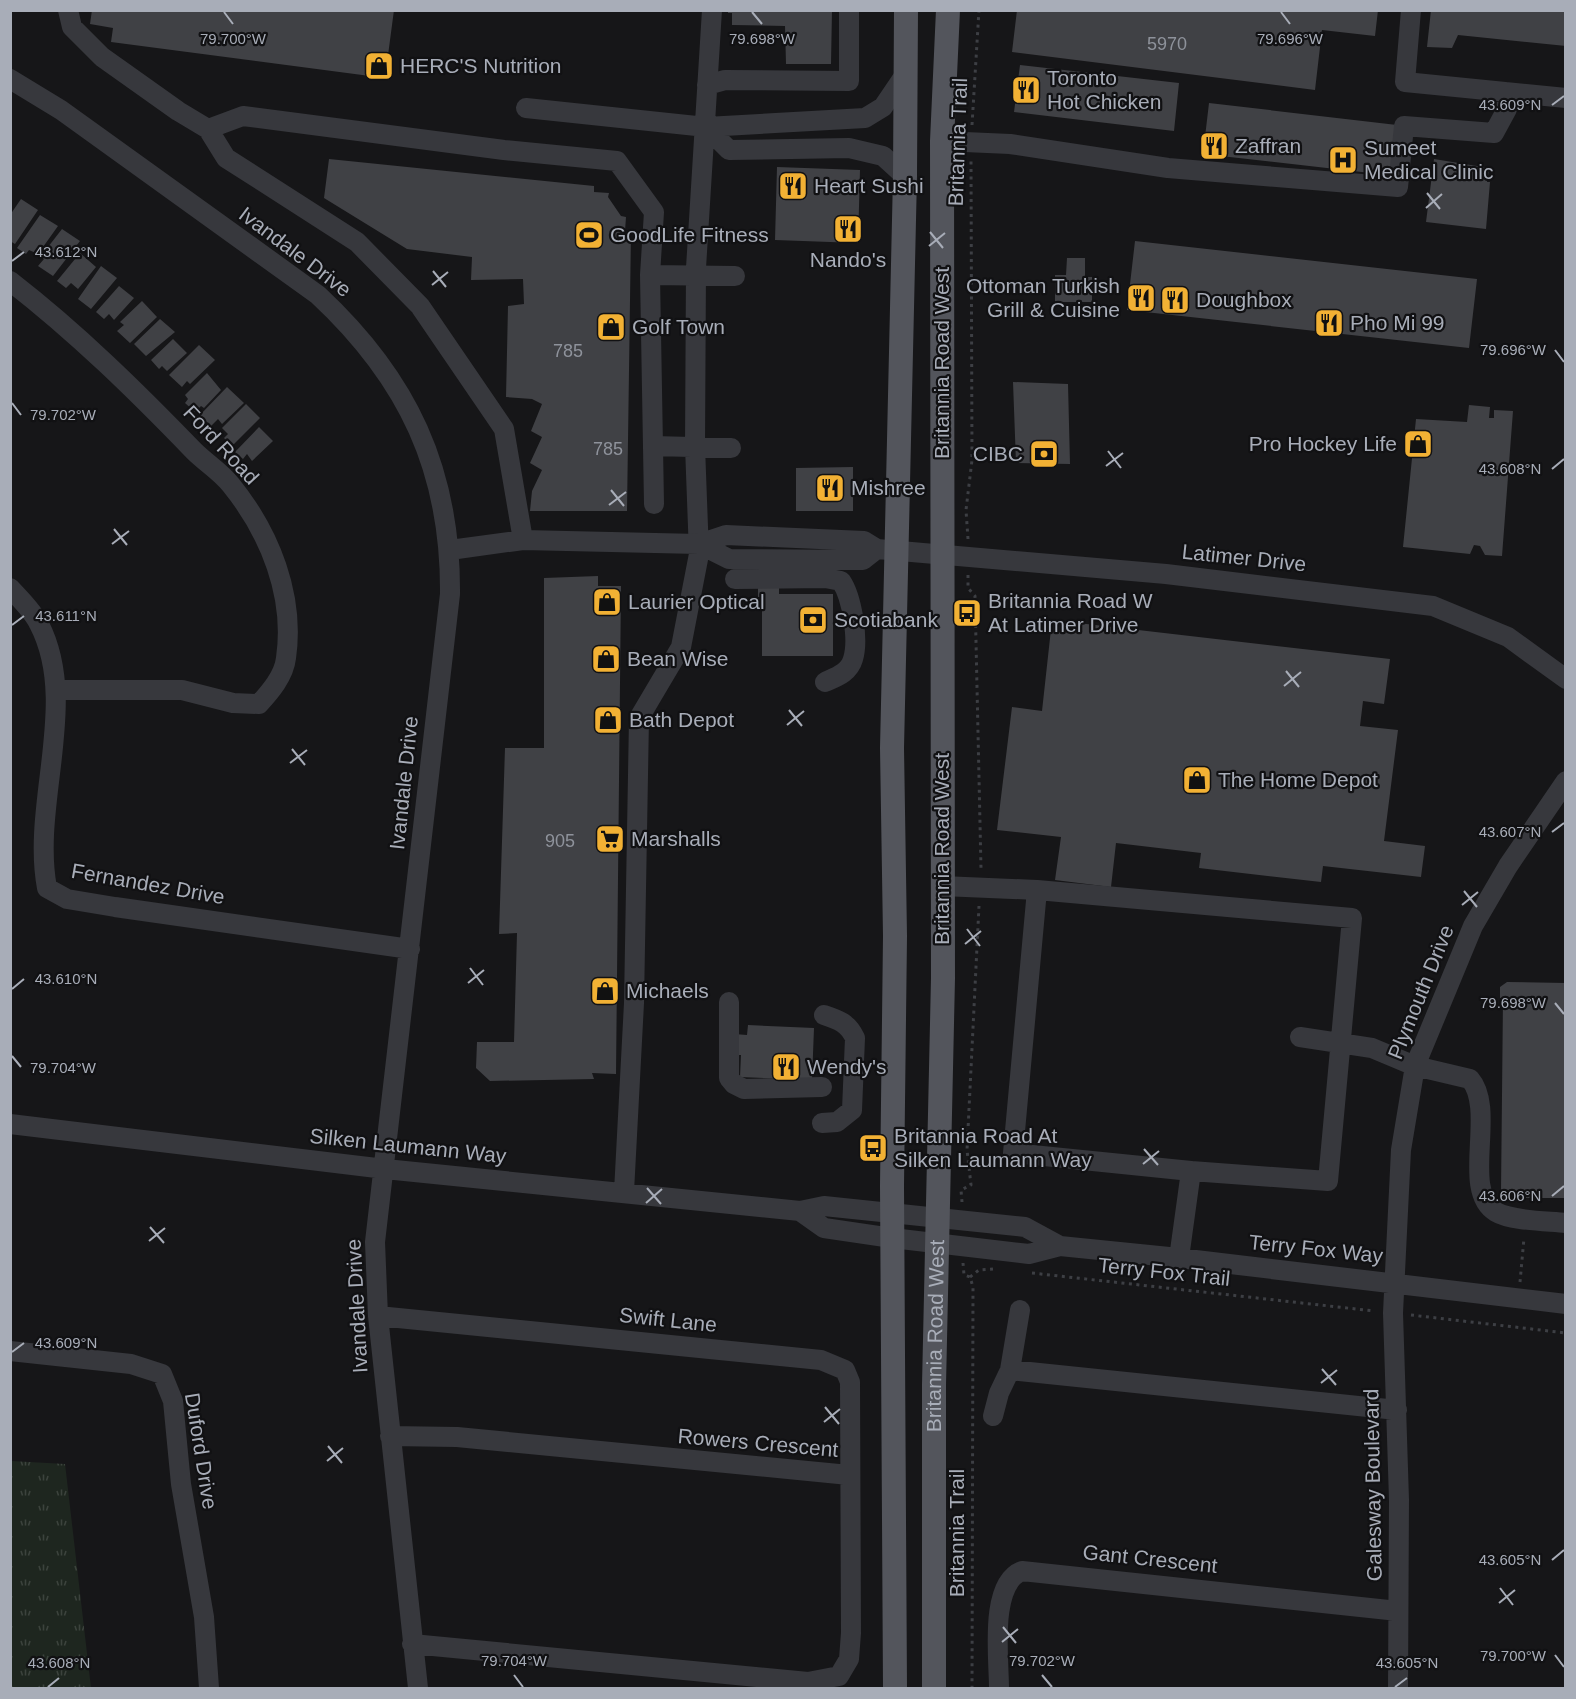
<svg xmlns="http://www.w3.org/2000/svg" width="1576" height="1699" viewBox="0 0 1576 1699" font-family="Helvetica,sans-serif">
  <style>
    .park { fill: url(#park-tufts) }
    .building { fill: #404145 }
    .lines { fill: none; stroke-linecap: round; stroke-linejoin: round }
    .path { stroke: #3d3f44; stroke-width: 3; stroke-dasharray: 3 4.5; stroke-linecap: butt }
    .minor { stroke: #37383d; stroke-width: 20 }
    .major { stroke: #53555c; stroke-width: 24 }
    .ticks { fill: none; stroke: #a8adb8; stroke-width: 2 }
    .labels { text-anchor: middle; stroke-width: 4.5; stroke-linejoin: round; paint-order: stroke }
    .number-label { font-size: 18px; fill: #8e929b }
    .poi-label { font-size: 21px; fill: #a8adb8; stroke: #111113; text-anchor: start }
    .street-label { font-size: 21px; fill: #a8adb8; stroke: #111113 }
    .ticks-label { font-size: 15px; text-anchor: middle; fill: #a8adb8; stroke: #111113; stroke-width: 4.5; stroke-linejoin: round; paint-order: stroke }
  </style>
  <defs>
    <pattern id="park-tufts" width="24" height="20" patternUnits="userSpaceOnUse" patternTransform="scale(1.5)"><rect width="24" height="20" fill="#1e261f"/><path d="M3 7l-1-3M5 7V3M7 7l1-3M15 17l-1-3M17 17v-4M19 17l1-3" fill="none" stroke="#3c433d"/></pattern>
  </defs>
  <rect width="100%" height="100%" fill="#161618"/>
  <path class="park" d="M11 1461 65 1464 91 1688H11Z"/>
  <path class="building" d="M92 10H394L385 78 111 42 113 28 90 24Z
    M728 10H832L831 64H786L785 26 732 25V13H728Z
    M1017 10H1378L1375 36 1322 30 1315 90 1012 52Z
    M1431 10H1566V46L1458 35 1452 48 1427 47Z
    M1020 65 1179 83 1174 131 1014 112Z
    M1209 103 1397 125 1392 171 1388 175 1203 154Z
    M329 159 594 186V192L609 193 608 197 621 216 626 217 625 231H631L627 511H530L532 491 542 470 530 463 542 437 531 431 542 404 532 399 506 397 508 306 524 304 523 279 471 280 472 257 407 249 324 198Z
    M1434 159 1489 168 1487 182H1490L1486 229 1426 222Z
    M777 167 860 170 858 243 775 240Z
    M21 199 38 210 15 244 10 241V215Z
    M40 215 58 226 38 254 29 250 26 254 17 248Z
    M62 229 80 241 53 276 38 266 44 259 41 256Z
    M1135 241 1477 279 1469 348 1127 310Z
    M80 253 96 267 78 289 71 283 66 288 57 281Z
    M1067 258H1085V277H1092V302H1055V275H1066Z
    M101 266 117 278 91 309 78 299Z
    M119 286 134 298 114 320 109 314 104 319 96 312Z
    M142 301 157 317 130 343 117 331 124 325 120 322Z
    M160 319 175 332 146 356 134 344Z
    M173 339 187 353 167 371 162 366 159 369 151 360Z
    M199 345 215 360 190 384 187 381 182 387 169 375Z
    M207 373 221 390 204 408 201 406 195 412 185 403 188 399 185 395Z
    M1013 382 1068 384 1070 464 1016 463Z
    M227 387 244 403 222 424 218 419 211 426 200 415Z
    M246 404 260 418 232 446 224 438 228 434 222 428Z
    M1469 405 1490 407 1489 418H1494V410L1513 411 1502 556 1485 555 1480 546 1474 545 1470 554 1403 547 1416 419 1467 422Z
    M259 427 273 441 252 461 247 454 243 459 235 452Z
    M853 467V511H796V468Z
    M598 576V586H621L616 1074 592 1073 594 1079 490 1081 476 1068 477 1042H514L517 933 499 934 505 748H544V578Z
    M758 582H779V594H833V656H762V597H758Z
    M1052 620 1390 659 1384 704 1363 701 1360 726 1398 730 1384 841 1425 846 1421 877 1323 866 1321 882 1199 868 1201 853 1116 843 1111 887 1055 880 1061 837 997 830 1012 707 1042 711Z
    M1507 982 1566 983V1198H1508L1501 1191 1503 998H1500V987Z
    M748 1025 814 1028 812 1080 740 1077 741 1055H733L734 1034 747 1035Z"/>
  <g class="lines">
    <path class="path" d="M972 125 979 10
      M968 539 966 510 972 460 971 159
      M968 575V588L975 596 981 869
      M962 1202 961 1190 971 1185 967 1150 979 906
      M963 1263 964 1275 970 1277 973 1287 972 1688
      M1032 1273 1374 1311
      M970 1277 979 1270 993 1269
      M1520 1282 1524 1238
      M1411 1315 1566 1333"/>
    <path class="minor" d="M68 10 72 27 102 57 178 111 208 129 226 158 357 242 420 306 504 429 523 540 450 550
      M1411 10 1405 82 1566 98
      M10 79 61 110 318 295C408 379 451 470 450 594L375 1242 378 1316 418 1688
      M707 85 725 80 849 81V10
      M526 108 706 127 865 118 883 107 904 76
      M706 127 729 150 849 148 883 156 905 176
      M208 129 243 116 504 150 617 161 654 212 650 275 654 504
      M942 141 1010 144 1168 168 1398 187 1404 126 1494 133 1507 109 1506 92
      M650 275 735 276
      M10 281C77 333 136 391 194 451 206 463 221 472 231 485 270 533 295 596 286 658 284 676 270 692 259 704L233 703 182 690H57
      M653 446 731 448
      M523 540 699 544 726 535 864 541 877 549 1166 574 1433 606 1508 637 1566 679
      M699 544 729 559 863 560 877 549
      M735 579 825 578 841 581C852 597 859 640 853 659 849 673 836 677 825 682
      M10 588C20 599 33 611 39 624 80 703 31 803 47 888L67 899 115 907 410 949
      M942 886 1037 890
      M1037 890 1352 918 1328 1181 1191 1171 1013 1153Z
      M729 1002V1078L734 1084 744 1089 822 1087
      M1300 1037 1372 1048 1415 1066 1470 1079C1497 1110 1460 1191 1496 1212 1511 1221 1547 1221 1566 1223
      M822 1123 837 1122 852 1110 855 1038C848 1023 839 1020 824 1015
      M10 1124 385 1169 800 1211 824 1206 1025 1227 1060 1246
      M624 1192 634 1003 639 718 681 647 699 554 695 446 696 268 712 10
      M800 1211 824 1228 892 1238 1029 1254 1060 1246 1179 1258 1566 1304
      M1179 1258 1191 1171
      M378 1316 821 1360 845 1370 850 1382 851 1633 849 1659 839 1676 808 1682 412 1644
      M10 1351 131 1364 162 1374 173 1401 181 1484 204 1617 209 1688
      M1010 1370 1397 1410
      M993 1416 999 1393 1010 1370 1020 1310
      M390 1436 457 1437 849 1475
      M999 1688C999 1658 989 1584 1022 1571L1398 1611
      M1398 1688 1399 1500 1393 1313 1401 1150 1415 1066 1473 926 1508 866 1566 781"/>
    <g class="major">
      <path d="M895 1688 892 1186 895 936 892 748 905 176 906 10"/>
      <path id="s1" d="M934 1688V1385L943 978 942 141 948 10"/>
    </g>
  </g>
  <path class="ticks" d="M224 12 233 24M752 12 762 24M1281 12 1290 24M1552 105 1564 96M1427 193 1440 209M1426 208 1442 194M930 232 943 248M929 246 945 233M12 261 24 252M433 271 446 287M432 285 448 272M1555 350 1564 362M12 403 21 415M1108 451 1121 468M1106 466 1123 453M1552 469 1564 459M611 490 624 506M609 505 626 492M114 529 127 545M112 544 129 531M12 625 24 616M1286 671 1299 687M1284 686 1301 672M789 710 802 726M787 725 804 711M292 749 305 765M290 763 307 750M1552 832 1564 823M1464 891 1477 907M1462 905 1478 892M967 929 980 946M965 944 981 931M470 968 483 985M468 983 484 970M12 989 24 979M1555 1003 1564 1014M12 1056 21 1067M1144 1149 1158 1165M1143 1164 1159 1151M647 1188 661 1204M1552 1196 1564 1186M646 1203 662 1189M150 1227 164 1243M149 1241 165 1228M12 1352 24 1343M1322 1369 1336 1385M1321 1383 1337 1370M825 1407 839 1424M824 1422 840 1409M328 1446 342 1463M327 1461 343 1448M1552 1560 1564 1550M1500 1588 1513 1605M1499 1603 1515 1590M1003 1627 1016 1643M1002 1642 1018 1629M1555 1655 1564 1667M514 1675 523 1687M1042 1675 1052 1687M48 1687 59 1678M1395 1687 1407 1678"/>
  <defs>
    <g id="shop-square" transform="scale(1.5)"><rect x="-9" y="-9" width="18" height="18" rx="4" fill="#f2b134" stroke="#111113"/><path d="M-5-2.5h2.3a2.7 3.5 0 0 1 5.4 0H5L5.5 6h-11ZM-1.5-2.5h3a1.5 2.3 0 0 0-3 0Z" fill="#111"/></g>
    <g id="restaurant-square" transform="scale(1.5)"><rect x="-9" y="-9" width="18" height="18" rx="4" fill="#f2b134" stroke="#111113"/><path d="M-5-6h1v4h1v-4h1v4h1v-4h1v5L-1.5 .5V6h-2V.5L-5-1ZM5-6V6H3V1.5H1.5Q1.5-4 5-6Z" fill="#111"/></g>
    <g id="hospital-square" transform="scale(1.5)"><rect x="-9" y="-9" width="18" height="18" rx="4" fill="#f2b134" stroke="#111113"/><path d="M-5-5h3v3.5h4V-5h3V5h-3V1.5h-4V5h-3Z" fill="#111"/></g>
    <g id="stadium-square" transform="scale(1.5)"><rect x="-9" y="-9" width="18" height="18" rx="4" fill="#f2b134" stroke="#111113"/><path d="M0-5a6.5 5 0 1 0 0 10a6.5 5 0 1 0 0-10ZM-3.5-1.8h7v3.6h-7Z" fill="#111"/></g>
    <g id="bank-square" transform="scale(1.5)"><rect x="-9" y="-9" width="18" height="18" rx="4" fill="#f2b134" stroke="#111113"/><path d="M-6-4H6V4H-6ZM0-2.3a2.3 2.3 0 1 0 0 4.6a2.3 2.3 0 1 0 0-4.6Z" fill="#111"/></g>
    <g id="bus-square" transform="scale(1.5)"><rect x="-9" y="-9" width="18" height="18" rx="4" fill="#f2b134" stroke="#111113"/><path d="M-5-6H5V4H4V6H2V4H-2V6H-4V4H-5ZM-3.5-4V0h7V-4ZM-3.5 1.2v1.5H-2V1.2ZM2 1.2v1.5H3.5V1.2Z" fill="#111"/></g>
    <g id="supermarket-square" transform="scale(1.5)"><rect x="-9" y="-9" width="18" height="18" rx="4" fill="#f2b134" stroke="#111113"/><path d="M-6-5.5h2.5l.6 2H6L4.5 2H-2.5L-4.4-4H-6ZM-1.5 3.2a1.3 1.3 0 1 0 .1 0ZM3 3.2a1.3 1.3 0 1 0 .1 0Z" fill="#111"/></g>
  </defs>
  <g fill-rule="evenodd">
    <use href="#shop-square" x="379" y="66"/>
    <use href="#restaurant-square" x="1026" y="90"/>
    <use href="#restaurant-square" x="1214" y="146"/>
    <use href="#hospital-square" x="1343" y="160"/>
    <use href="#restaurant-square" x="793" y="186"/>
    <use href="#restaurant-square" x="848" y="229"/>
    <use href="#stadium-square" x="589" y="235"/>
    <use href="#restaurant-square" x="1141" y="298"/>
    <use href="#restaurant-square" x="1175" y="300"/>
    <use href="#restaurant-square" x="1329" y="323"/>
    <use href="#shop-square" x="611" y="327"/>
    <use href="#shop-square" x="1418" y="444"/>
    <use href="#bank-square" x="1044" y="454"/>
    <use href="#restaurant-square" x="830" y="488"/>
    <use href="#shop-square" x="607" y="602"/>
    <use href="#bus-square" x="967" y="613"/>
    <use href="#bank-square" x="813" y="620"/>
    <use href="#shop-square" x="606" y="659"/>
    <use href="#shop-square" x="608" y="720"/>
    <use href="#shop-square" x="1197" y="780"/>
    <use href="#supermarket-square" x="610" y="839"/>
    <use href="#shop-square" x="605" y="991"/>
    <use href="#restaurant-square" x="786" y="1067"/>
    <use href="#bus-square" x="873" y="1148"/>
  </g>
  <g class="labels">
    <g class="number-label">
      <text x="1167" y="50">5970</text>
      <text x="568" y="357">785</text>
      <text x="608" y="455">785</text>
      <text x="560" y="847">905</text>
    </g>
    <g class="poi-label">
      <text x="400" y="73">HERC'S Nutrition</text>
      <text x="1047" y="85">Toronto<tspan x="1047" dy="24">Hot Chicken</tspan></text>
      <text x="1235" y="153">Zaffran</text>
      <text x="1364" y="155">Sumeet<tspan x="1364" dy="24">Medical Clinic</tspan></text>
      <text x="814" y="193">Heart Sushi</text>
      <text x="610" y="242">GoodLife Fitness</text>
      <text x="848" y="267" text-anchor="middle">Nando's</text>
      <text x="1120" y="293" text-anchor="end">Ottoman Turkish<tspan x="1120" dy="24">Grill &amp; Cuisine</tspan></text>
      <text x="1196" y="307">Doughbox</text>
      <text x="1350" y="330">Pho Mi 99</text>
      <text x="632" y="334">Golf Town</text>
      <text x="1397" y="451" text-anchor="end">Pro Hockey Life</text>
      <text x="1023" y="461" text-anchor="end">CIBC</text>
      <text x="851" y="495">Mishree</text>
      <text x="988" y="608">Britannia Road W<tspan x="988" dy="24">At Latimer Drive</tspan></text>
      <text x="628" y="609">Laurier Optical</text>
      <text x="834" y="627">Scotiabank</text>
      <text x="627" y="666">Bean Wise</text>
      <text x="629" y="727">Bath Depot</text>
      <text x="1218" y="787">The Home Depot</text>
      <text x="631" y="846">Marshalls</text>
      <text x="626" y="998">Michaels</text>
      <text x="807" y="1074">Wendy's</text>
      <text x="894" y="1143">Britannia Road At<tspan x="894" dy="24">Silken Laumann Way</tspan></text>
    </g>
    <g class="street-label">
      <text transform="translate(958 142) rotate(-88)" y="7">Britannia Trail</text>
      <text transform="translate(295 252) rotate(37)" y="7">Ivandale Drive</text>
      <text transform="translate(942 363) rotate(-90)" y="7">Britannia Road West</text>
      <text transform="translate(221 445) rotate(47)" y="7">Ford Road</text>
      <text transform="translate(1244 558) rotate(6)" y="7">Latimer Drive</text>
      <text transform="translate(404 783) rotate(-84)" y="7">Ivandale Drive</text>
      <text transform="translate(942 849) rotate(-90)" y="7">Britannia Road West</text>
      <text transform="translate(148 884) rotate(10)" y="7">Fernandez Drive</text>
      <text transform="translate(1421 992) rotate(-68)" y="7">Plymouth Drive</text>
      <text transform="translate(408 1146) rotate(6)" y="7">Silken Laumann Way</text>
      <text transform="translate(1316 1249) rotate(6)" y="7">Terry Fox Way</text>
      <text transform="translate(1164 1272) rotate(6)" y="7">Terry Fox Trail</text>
      <text transform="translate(357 1306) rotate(-93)" y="7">Ivandale Drive</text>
      <text transform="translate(668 1320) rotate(6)" y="7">Swift Lane</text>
      <text dy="7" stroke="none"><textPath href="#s1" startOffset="352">Britannia Road West</textPath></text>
      <text transform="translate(758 1443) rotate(5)" y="7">Rowers Crescent</text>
      <text transform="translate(201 1451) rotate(81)" y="7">Duford Drive</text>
      <text transform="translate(1373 1485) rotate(-91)" y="7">Galesway Boulevard</text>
      <text transform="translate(957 1533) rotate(-90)" y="7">Britannia Trail</text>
      <text transform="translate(1150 1559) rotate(6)" y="7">Gant Crescent</text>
    </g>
  </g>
  <g class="ticks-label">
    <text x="762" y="44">79.698°W</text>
    <text x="233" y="44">79.700°W</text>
    <text x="1290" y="44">79.696°W</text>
    <text x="1510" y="110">43.609°N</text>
    <text x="66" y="257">43.612°N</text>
    <text x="1513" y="355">79.696°W</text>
    <text x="63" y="420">79.702°W</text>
    <text x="1510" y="474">43.608°N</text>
    <text x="66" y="621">43.611°N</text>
    <text x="1510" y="837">43.607°N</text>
    <text x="66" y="984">43.610°N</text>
    <text x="1513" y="1008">79.698°W</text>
    <text x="63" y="1073">79.704°W</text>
    <text x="1510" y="1201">43.606°N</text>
    <text x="66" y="1348">43.609°N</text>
    <text x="1510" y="1565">43.605°N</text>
    <text x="1513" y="1661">79.700°W</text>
    <text x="514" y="1666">79.704°W</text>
    <text x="1042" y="1666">79.702°W</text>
    <text x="59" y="1668">43.608°N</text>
    <text x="1407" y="1668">43.605°N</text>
  </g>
  <rect width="1576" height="1699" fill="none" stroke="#a8adb8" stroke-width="24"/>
</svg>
